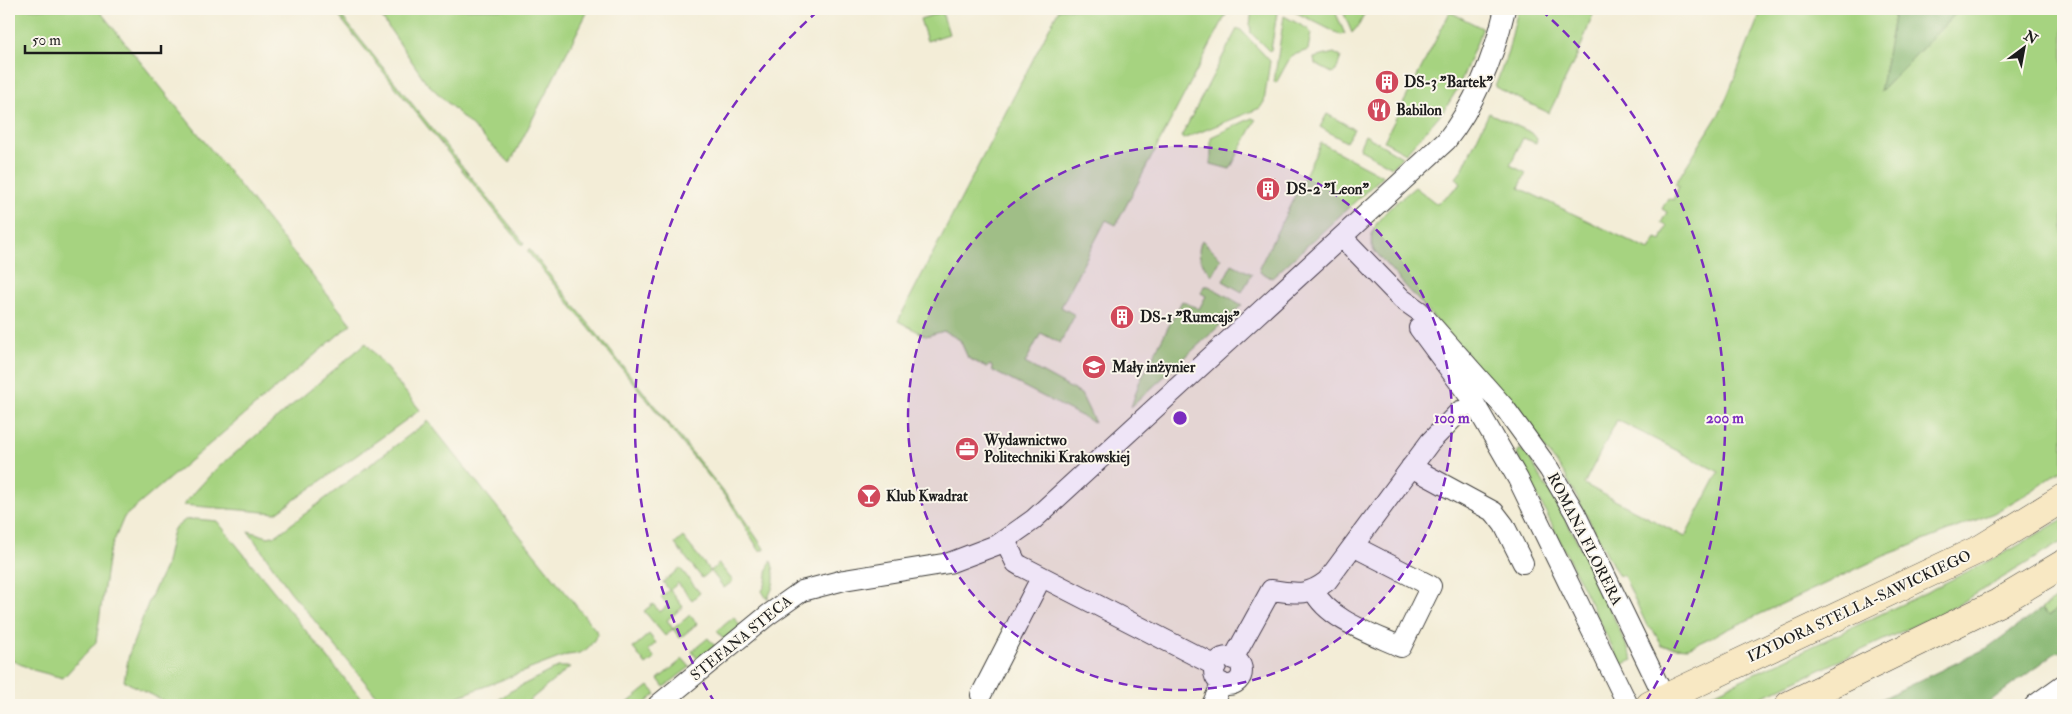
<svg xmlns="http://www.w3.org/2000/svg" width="2072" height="714" viewBox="0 0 2072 714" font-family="'IM FELL Double Pica',serif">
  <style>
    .green { fill: #a6d380; stroke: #61784e; fill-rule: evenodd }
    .forest { fill: #84b56e; stroke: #506845 }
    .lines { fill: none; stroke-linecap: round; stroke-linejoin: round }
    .street-casing { stroke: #3c3b38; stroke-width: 22 }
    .secondary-casing { stroke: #3c3b38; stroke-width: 29 }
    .street { stroke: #fff; stroke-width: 20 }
    .secondary { stroke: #f8e8c3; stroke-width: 28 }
    .ring { fill: none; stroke: #7b2cbf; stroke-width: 2.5; stroke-dasharray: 9 6 }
    .labels { text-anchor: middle; stroke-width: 4; stroke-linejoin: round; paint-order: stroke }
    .poi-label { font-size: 15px; font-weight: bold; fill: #1c1c1c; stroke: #fbf7ec; text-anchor: start }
    .street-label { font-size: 15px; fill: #1c1c1c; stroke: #fbf7ec }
    .centre { fill: #7b2cbf; stroke: #fbf7ec; stroke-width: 2.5 }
    .ring-label { font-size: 15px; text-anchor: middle; font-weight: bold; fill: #7b2cbf; stroke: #fbf7ec; stroke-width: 4; stroke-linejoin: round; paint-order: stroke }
  </style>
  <rect width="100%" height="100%" fill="#fbf7ec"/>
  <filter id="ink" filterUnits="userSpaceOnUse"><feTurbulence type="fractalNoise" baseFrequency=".02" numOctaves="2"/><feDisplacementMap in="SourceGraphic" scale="10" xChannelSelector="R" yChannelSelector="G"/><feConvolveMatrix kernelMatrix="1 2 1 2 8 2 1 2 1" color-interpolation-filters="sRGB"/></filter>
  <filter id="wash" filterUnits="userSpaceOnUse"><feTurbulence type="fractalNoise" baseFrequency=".0096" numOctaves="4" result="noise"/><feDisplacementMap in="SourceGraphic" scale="20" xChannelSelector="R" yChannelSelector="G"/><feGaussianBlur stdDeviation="1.12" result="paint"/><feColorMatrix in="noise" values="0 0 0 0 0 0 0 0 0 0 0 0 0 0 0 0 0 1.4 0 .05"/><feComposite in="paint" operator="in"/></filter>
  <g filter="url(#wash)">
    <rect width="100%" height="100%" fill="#f3edd7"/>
    <path class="green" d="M9 9H98L351 324 124 517 109 553 96 642 63 678 33 670 9 659Z
      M333 9H336L524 243 522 245Z
      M376 9H589L510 163 426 82Z
      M1059 9H1229L1116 225 1106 220 1061 307 1075 315 1060 343 1041 333 1025 363 1081 394 1095 423 993 371 991 365 986 367 968 358 960 340 944 331 926 336 898 321Z
      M1252 9H1271L1277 13 1271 50 1269 51 1251 33 1250 25Z
      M1289 9H1334L1345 34 1341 35Z
      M1342 9H1367L1359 25 1352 33Z
      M1518 9H1595L1580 49 1549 113 1495 87 1508 52Z
      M1762 9H1893L1894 17 1881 91 1958 11 1971 9H2063V468L2033 490 1994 513 1884 556 1688 648 1662 646 1653 630 1647 626 1624 576 1618 575 1564 473 1506 398 1374 251C1361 225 1398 202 1415 187L1437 204 1461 184 1456 178 1462 170 1489 113 1532 133 1537 139 1536 143 1523 138 1510 165 1526 173 1519 188 1649 250 1656 238 1661 240 1667 226 1661 223 1667 212 1662 209 1668 198 1673 200 1679 186 1675 184 1722 109ZM1617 420 1719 472 1685 537 1584 484Z
      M942 12 949 34 927 41 920 19Z
      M1450 12 1482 28V30L1458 88 1445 109 1406 153 1384 141Z
      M1284 16 1308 29 1311 33 1308 50 1291 56 1276 83 1274 82Z
      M1237 29H1240L1270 61 1264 102 1260 108 1183 139 1181 137Z
      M1334 53 1341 57 1336 71 1332 73 1315 64 1314 58Z
      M1327 114 1354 129 1346 142 1320 127Z
      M1252 118 1256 120 1230 169 1211 164V137Z
      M1365 135 1402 157 1392 167 1361 150 1360 146Z
      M1321 143 1383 176 1272 278 1260 272 1259 268Z
      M1202 240 1221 259 1212 275C1202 265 1195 254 1202 240Z
      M529 249 735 506 765 550H759L731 504 527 251Z
      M1232 264 1252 274 1242 292 1223 281Z
      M1204 286H1209L1242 305 1131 407 1139 383 1182 301 1199 309 1206 296 1201 293Z
      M366 343 420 410 276 513 183 505 214 471Z
      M428 421 598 633C590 648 585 654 567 655L436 705H384L290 591 248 531 268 537 277 535Z
      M1520 449 1528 456 1562 513 1589 563 1633 660 1621 665 1519 458 1517 453Z
      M195 519 217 521 366 705H172L124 681 129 654 149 601 165 567 173 530 185 520Z
      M2063 519V541L1958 605 1745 705H1706L1703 698 1915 598 2012 549Z
      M683 537 710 571 719 564 733 581 724 588 711 571 702 578 675 544Z
      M771 561C776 575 775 586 767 599L762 591C769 581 765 570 771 561Z
      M680 568 700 593 692 600 678 583 670 590 683 607 667 620 673 629 690 615 697 624 680 638 673 629 665 636 644 611 653 604 660 612 668 605 661 597 669 590 663 582Z
      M2063 594V605L2047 616 2041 609Z
      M734 617 740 626 724 640 717 631Z
      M649 634 656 643 648 650 655 658 646 665 633 648Z
      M708 638 715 646 698 660 692 651Z
      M683 659 690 667 664 687 658 679Z
      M558 667H570L524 705H492L509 692Z
      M649 686 656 694 643 705H625Z"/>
    <path class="forest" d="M1893 9H1971L1958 11 1880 92 1894 17Z
      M2063 605V650L2054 654 1989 702 1991 705H1869L1987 648 2041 609 2048 616Z"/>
  </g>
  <g filter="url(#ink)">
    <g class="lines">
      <g class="street-casing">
        <path id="street" d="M1343 238 1402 299 1419 311 1504 407 1549 469 1575 513 1668 705
          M1419 328 1473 401 1518 479 1628 705
          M1411 467 1494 512 1504 525 1523 563
          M1005 540 1016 563 1021 566 1216 666
          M1314 591C1327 619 1373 634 1401 647L1431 586 1353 546
          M1214 671a14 14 0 1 1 28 0a14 14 0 1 1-28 0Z
          M1233 659 1271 590C1296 593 1306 597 1327 581L1430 442 1460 411
          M981 695 1041 578
          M658 705 768 615 802 591 844 580 949 563 999 544 1033 520 1446 141C1477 102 1494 57 1505 9
          M1212 705 1222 683
          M2035 705 2063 685"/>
      </g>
      <g class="secondary-casing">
        <path id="secondary" d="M1650 705 1982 548 2063 498
          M1789 705 1998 603 2063 564"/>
      </g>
      <use href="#street" class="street"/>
      <use href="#secondary" class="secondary"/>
    </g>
  </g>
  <circle cx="1180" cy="418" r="272" fill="#7b2cbf" fill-opacity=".12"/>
  <g class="ring">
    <circle cx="1180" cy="418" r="272"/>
    <path d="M715 703A545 545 0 0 1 819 10M1541 10A545 545 0 0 1 1645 703"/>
  </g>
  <defs>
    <g id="building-disc" transform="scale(1.25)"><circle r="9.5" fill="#d1495b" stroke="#fbf7ec"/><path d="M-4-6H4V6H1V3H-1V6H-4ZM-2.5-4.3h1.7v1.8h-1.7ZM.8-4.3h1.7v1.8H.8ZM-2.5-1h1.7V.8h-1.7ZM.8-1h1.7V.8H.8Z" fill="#fff"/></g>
    <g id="restaurant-disc" transform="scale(1.25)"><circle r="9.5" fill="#d1495b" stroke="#fbf7ec"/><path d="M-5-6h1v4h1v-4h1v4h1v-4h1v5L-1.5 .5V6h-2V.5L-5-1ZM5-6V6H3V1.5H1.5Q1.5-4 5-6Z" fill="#fff"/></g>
    <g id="school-disc" transform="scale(1.25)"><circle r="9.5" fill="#d1495b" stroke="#fbf7ec"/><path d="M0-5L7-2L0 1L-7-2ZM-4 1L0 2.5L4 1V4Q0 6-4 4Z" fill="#fff"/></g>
    <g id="office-disc" transform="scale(1.25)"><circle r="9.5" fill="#d1495b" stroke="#fbf7ec"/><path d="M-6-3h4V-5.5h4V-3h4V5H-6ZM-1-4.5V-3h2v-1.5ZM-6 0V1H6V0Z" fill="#fff"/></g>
    <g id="bar-disc" transform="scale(1.25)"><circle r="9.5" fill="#d1495b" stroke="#fbf7ec"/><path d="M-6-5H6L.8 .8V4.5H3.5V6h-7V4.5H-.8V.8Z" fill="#fff"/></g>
  </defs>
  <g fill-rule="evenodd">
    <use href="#building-disc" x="1387" y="82"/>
    <use href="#restaurant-disc" x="1379" y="110"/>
    <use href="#building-disc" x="1268" y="189"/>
    <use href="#building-disc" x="1122" y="317"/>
    <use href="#school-disc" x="1094" y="367"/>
    <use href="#office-disc" x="967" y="449"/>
    <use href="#bar-disc" x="869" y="496"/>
  </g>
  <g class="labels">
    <g class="poi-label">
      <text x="1404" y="87">DS-3 "Bartek"</text>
      <text x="1396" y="115">Babilon</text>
      <text x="1286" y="194">DS-2 "Leon"</text>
      <text x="1140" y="322">DS-1 "Rumcajs"</text>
      <text x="1112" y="372">Mały inżynier</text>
      <text x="984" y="445">Wydawnictwo<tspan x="984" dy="17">Politechniki Krakowskiej</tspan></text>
      <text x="886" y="501">Klub Kwadrat</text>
    </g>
    <g class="street-label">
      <text transform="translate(1585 539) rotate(63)" y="5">ROMANA FLORERA</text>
      <text transform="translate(1859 606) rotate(-25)" y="5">IZYDORA STELLA-SAWICKIEGO</text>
      <text transform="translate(741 638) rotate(-39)" y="5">STEFANA STECA</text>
    </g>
  </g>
  <circle cx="1180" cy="418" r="8" class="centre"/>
  <g class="ring-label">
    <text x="1452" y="423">100 m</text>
    <text x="1725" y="423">200 m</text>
  </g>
  <rect width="2072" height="714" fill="none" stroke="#fbf7ec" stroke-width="30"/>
  <g transform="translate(2024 48) rotate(32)" stroke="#fbf7ec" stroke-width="4" paint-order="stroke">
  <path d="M0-4L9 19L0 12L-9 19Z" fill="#1c1c1c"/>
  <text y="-8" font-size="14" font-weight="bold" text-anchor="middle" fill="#1c1c1c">N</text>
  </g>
  <path d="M25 45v8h136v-8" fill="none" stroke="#1c1c1c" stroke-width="2.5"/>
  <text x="32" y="45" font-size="15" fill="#1c1c1c" stroke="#fbf7ec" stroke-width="4" paint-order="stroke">50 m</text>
</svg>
